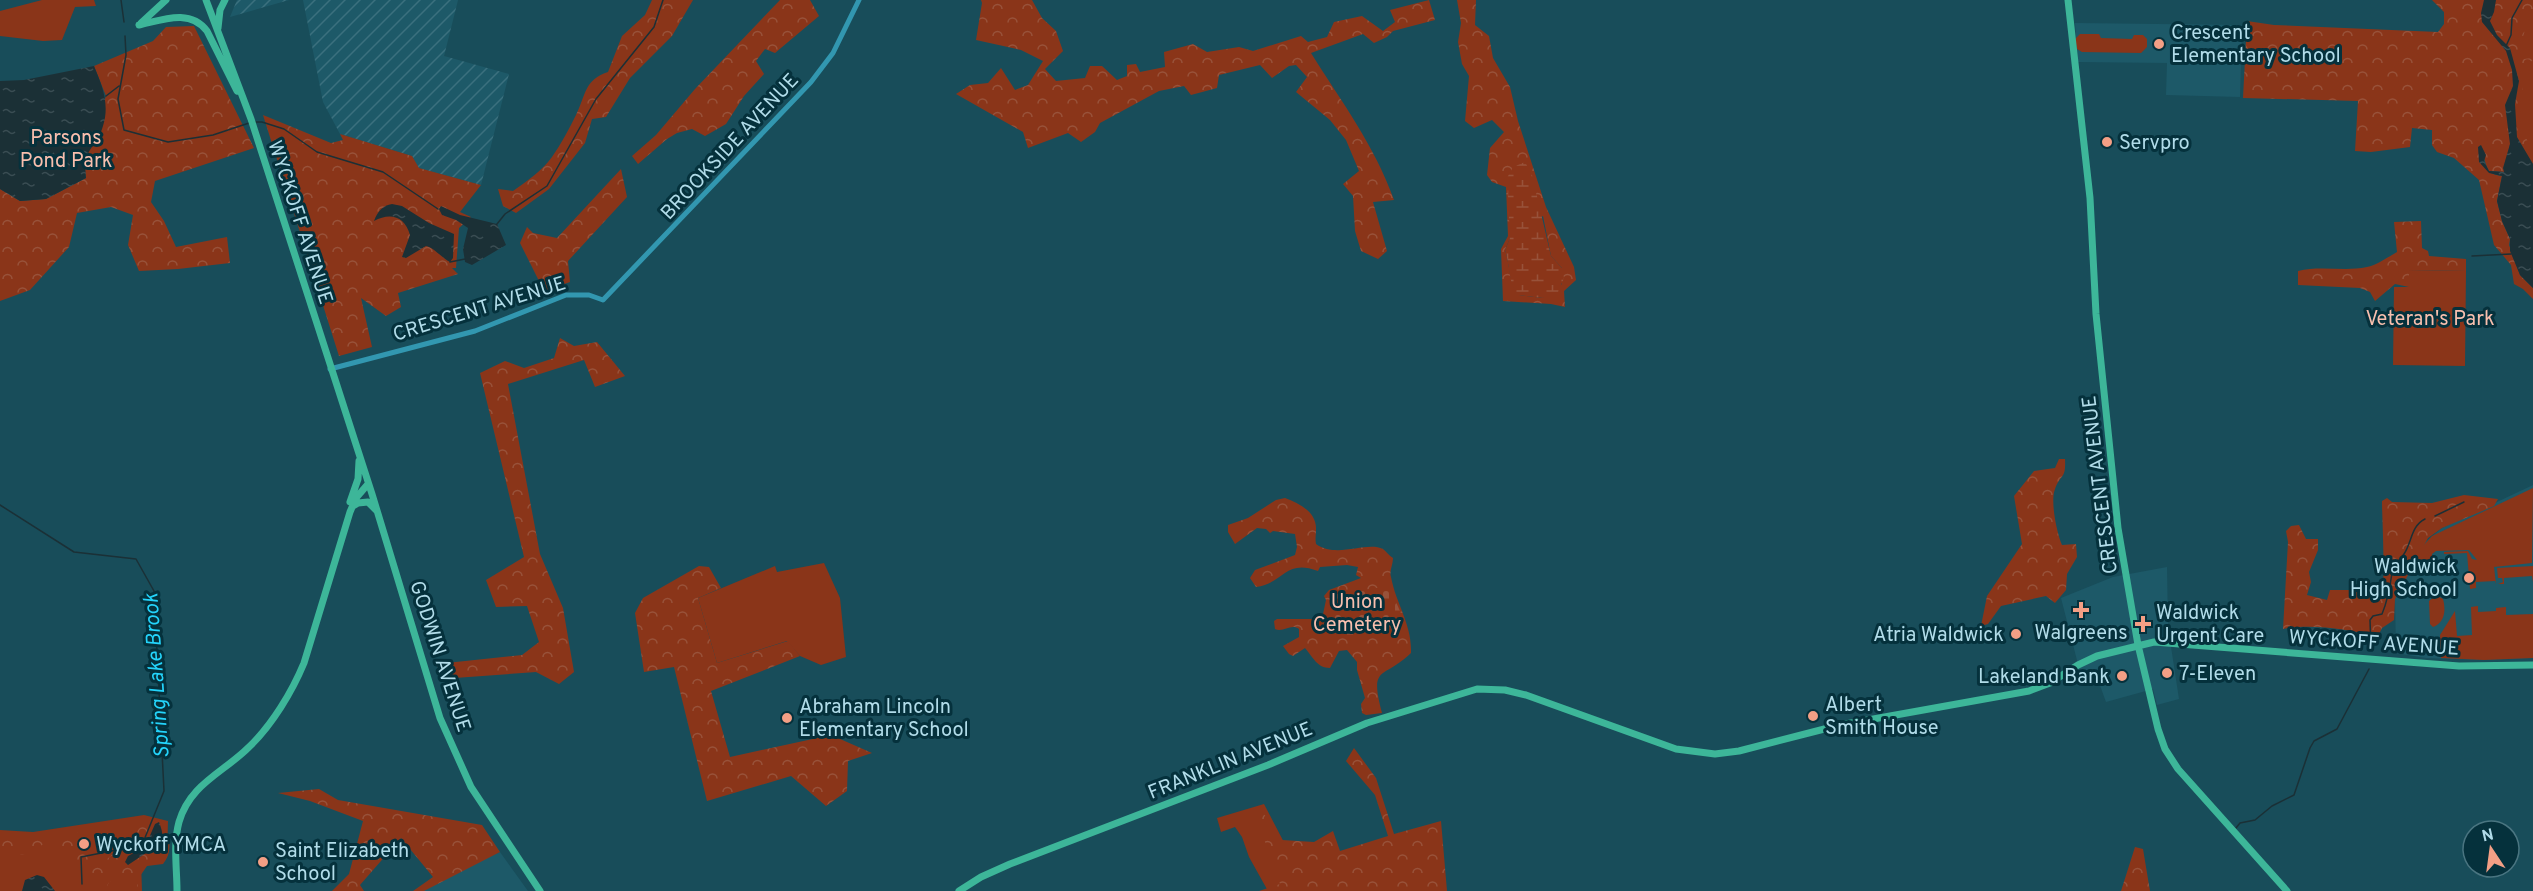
<svg xmlns="http://www.w3.org/2000/svg" width="2533" height="891" viewBox="0 0 2533 891" font-family="Overpass,sans-serif">
  <style>
    .built { fill: #1d5968 }
    .industrial { fill: url(#industrial-furrows) }
    .green { fill: #8a3519 }
    .forest { fill: url(#forest-crowns); fill-rule: evenodd }
    .wetland { fill: url(#wetland-marsh) }
    .cemetery { fill: url(#cemetery-stones) }
    .water { fill: url(#water-ripples) }
    .lines { fill: none; stroke-linecap: round; stroke-linejoin: round }
    .stream { stroke: #1b3036; stroke-width: 1.5 }
    .minor { stroke: #3297b0; stroke-width: 5 }
    .major { stroke: #3db699; stroke-width: 7 }
    .poi-dot { fill: #f39f85; stroke: #05313c; stroke-width: 2 }
    .labels { text-anchor: middle; stroke-width: 6; stroke-linejoin: round; paint-order: stroke }
    .poi-label { font-size: 20px; fill: #b1dce9; stroke: #05313c; text-anchor: start }
    .park-label { font-size: 20px; fill: #f8bfae; stroke: #05313c }
    .street-label { font-size: 20px; fill: #b1dce9; stroke: #05313c }
    .water-label { font-size: 21px; font-style: italic; fill: #24d4fb; stroke: #05313c }
  </style>
  <defs>
    <pattern id="industrial-furrows" width="10" height="10" patternUnits="userSpaceOnUse" patternTransform="scale(1.5)"><rect width="10" height="10" fill="#1d5968"/><path d="M-1 1l2-2M0 10L10 0M9 11l2-2" fill="none" stroke="#3b707e"/></pattern>
    <pattern id="forest-crowns" width="20" height="18" patternUnits="userSpaceOnUse" patternTransform="scale(1.5)"><rect width="20" height="18" fill="#8a3519"/><path d="M2 6a3 3 0 1 1 6 0M12 15a3 3 0 1 1 6 0" fill="none" stroke="#98523a"/></pattern>
    <pattern id="wetland-marsh" width="20" height="14" patternUnits="userSpaceOnUse" patternTransform="scale(1.5)"><rect width="20" height="14" fill="#8a3519"/><path d="M1 5h8M5 5V1M11 12h8M15 12V8" fill="none" stroke="#98523a"/></pattern>
    <pattern id="cemetery-stones" width="16" height="16" patternUnits="userSpaceOnUse" patternTransform="scale(1.5)"><rect width="16" height="16" fill="#8a3519"/><path d="M2 7V4a2 2 0 0 1 4 0v3zM10 15v-3a2 2 0 0 1 4 0v3z" fill="#98523a"/></pattern>
    <pattern id="water-ripples" width="26" height="14" patternUnits="userSpaceOnUse" patternTransform="scale(1.5)"><rect width="26" height="14" fill="#1b3036"/><path d="M2 4q2-2 4 0t4 0M15 11q2-2 4 0t4 0" fill="none" stroke="#3a4d53"/></pattern>
  </defs>
  <rect width="100%" height="100%" fill="#184d5a"/>
  <path class="built" d="M2075 23 2242 25 2240 97 2166 95 2167 63 2078 62Z
    M2533 485V658L2484 660 2426 658 2396 653 2395 599 2424 543 2442 528Z
    M2167 567 2168 627 2179 699 2157 705 2153 689 2106 702 2094 669 2080 672 2061 598 2113 577Z
    M500 852 528 891H417L427 884Z"/>
  <path class="industrial" d="M237 0H289L230 17Z
    M303 0H458L444 56 509 74 481 185 418 168 412 156 340 134 323 102Z"/>
  <path class="green" d="M42 0H94L96 6 75 7 62 40 43 41 0 36V11Z
    M2493 0H2533V164L2519 142Z
    M2080 34H2099L2101 38 2132 39 2134 35H2143L2147 39V47L2141 53 2082 52 2077 49 2075 39Z
    M2409 270 2466 271 2465 366 2393 365 2394 287H2409Z
    M2533 488 2532 563 2494 567 2496 584 2495 581 2476 582V588L2470 589 2467 553 2444 554V552L2468 551 2472 559 2477 560 2469 550 2436 551 2432 554 2433 562 2420 563 2414 567 2413 564 2422 547 2432 536Z
    M824 563 840 598 846 657 821 665 800 656 787 641 717 663 698 598 775 566 777 572Z
    M2533 566V582L2532 576 2504 578V584H2498L2503 582 2502 578H2498L2497 568Z
    M2436 595 2443 599C2446 610 2445 623 2433 627L2430 624 2429 601Z
    M2478 606V612L2496 611V608L2506 607V615L2533 614V658L2484 660 2441 658 2440 635 2455 611 2457 636 2472 635 2471 607Z
    M1264 804 1288 850 1339 858 1268 891 1249 857 1242 837 1235 827 1221 832 1217 818Z
    M144 815 168 821 167 858 141 862 142 891H0V830L33 832Z"/>
  <path class="forest" d="M652 0H693L672 36 630 78 606 117 592 119 585 143 549 189 516 213 503 206 498 189 513 191C527 181 542 171 552 157 561 144 569 129 576 115 586 95 584 80 608 72L622 36 645 15Z
    M780 0H810L819 16 775 53 765 49 756 61 764 74 744 96 726 124 705 136 692 129 677 133 667 139 638 164 632 156 656 135 695 89Z
    M981 0H1032L1042 18 1056 31 1063 51 1045 69 1056 81 1085 78 1090 66H1102L1117 80 1127 76V65L1136 64 1140 72 1165 67 1164 52 1193 44 1207 52 1239 47 1253 51 1301 36 1308 42 1327 37 1334 22 1362 16 1383 31 1395 22 1390 10 1429 0 1435 20 1393 31 1387 37 1374 43 1363 34 1311 53C1341 101 1375 146 1394 200L1373 202 1387 251 1378 259 1361 251 1355 231 1353 196 1343 184 1359 171 1346 140 1330 120 1296 92 1307 77 1296 65 1289 66 1272 78 1260 65 1219 75 1217 88 1191 95 1184 86 1159 91 1100 123 1095 132 1081 142 1068 133 1028 148 1023 132 956 94 970 85 988 83 1001 68 1015 90 1028 85 1043 61 1021 50 976 40 982 3Z
    M1457 0H1476L1475 25 1489 36 1493 58 1510 87 1518 121 1546 207 1574 267 1576 280 1564 291 1565 307 1551 304 1503 301 1501 249 1508 236 1506 187 1492 182 1487 175 1490 148 1504 132 1492 120 1474 128 1465 121 1469 76 1462 64 1458 42 1461 23ZM1543 216 1551 256 1562 268V284L1543 298 1519 295C1509 285 1510 264 1505 250L1510 238Z
    M2432 0H2533V20H2528L2522 40 2523 59 2533 58V61L2524 62 2520 128 2533 150V164L2510 144 2505 172 2489 171C2484 162 2484 154 2479 145 2484 162 2482 174 2502 176L2497 201 2502 221 2510 239 2509 245 2520 275 2533 288V299L2523 289 2514 284 2511 265 2494 245 2479 180 2454 158 2437 152 2432 145V130L2412 128 2410 147 2371 152 2355 151 2358 101 2243 98 2247 21 2274 25 2438 32 2444 24V12Z
    M194 26 254 148 155 181 151 202 164 221 176 247 227 237 230 263 178 269 139 271 128 245 133 215 111 207 77 213 69 247 30 290 0 301V189L20 201 46 199 86 178 84 160 106 96 94 66 153 41 166 27Z
    M263 115 331 143 343 140 340 134 412 156 419 168 481 185 460 212 471 217 459 228 456 268H452L458 274 398 293 401 307 386 316 361 298 372 347 339 356Z
    M621 169 627 197 568 261 570 282 544 291 520 243 527 227 533 233 557 238Z
    M2421 221 2422 248 2428 251 2429 256 2466 259V271L2409 270V287L2395 284 2375 301 2370 292 2360 288 2298 285V271C2321 265 2344 272 2367 267 2377 265 2388 257 2397 252L2394 222Z
    M560 338 574 346 597 342 625 376 595 387 584 360 508 384 540 554 563 608 574 672 559 684 536 672 441 679 437 664 522 655 539 642 527 606 496 607 486 580 524 557 480 373 505 361 524 368 554 358Z
    M2059 459H2065C2066 480 2061 473 2055 489 2050 501 2057 534 2062 545L2076 544 2077 557 2067 574 2066 590 2055 603 2046 596 2001 606 1988 624 1981 626 1987 596 2022 544 2014 496 2034 471 2055 468Z
    M2464 495 2498 499 2494 506 2442 528 2428 538 2395 599 2394 620 2382 628 2378 636C2349 630 2312 623 2283 629L2288 542 2286 531 2291 526 2299 525 2306 539H2318V550L2309 572 2311 582 2307 595 2327 600 2330 590H2353L2360 587 2374 595H2381C2386 586 2382 518 2382 501L2387 498 2392 502 2432 503Z
    M1285 498C1299 503 1317 512 1316 530 1316 535 1315 539 1316 544 1337 559 1366 541 1383 549 1386 551 1389 556 1393 558 1393 565 1389 571 1391 577 1396 604 1412 624 1411 653 1383 680 1369 664 1382 713L1366 715 1362 713 1361 704 1365 698 1357 670V662L1347 650 1339 651 1330 668C1317 668 1313 657 1305 648L1293 656 1289 654 1283 646 1299 637V629C1291 623 1283 633 1275 629L1274 621 1277 619H1322L1326 600 1324 596 1329 590 1361 578 1356 575 1358 567 1347 565 1320 567 1318 571C1285 558 1283 584 1256 587L1250 578 1255 570 1295 555 1297 547 1295 534 1273 531 1270 533 1266 529 1257 528 1235 544 1228 532V525L1248 518 1276 500Z
    M699 566 709 567 721 588 698 598 717 663 788 641 800 656 711 691 730 757 831 735 872 753 848 761 847 791 826 806 791 776 707 801 674 667 644 672 635 613 643 598Z
    M1354 748 1376 778 1394 834 1441 821 1447 891H1259L1280 884 1255 814H1264L1282 840 1314 842 1333 831 1340 851 1388 836 1375 795 1346 761Z
    M319 789 338 800 482 825 500 852 424 891H413L433 877 401 838 360 885 364 891H332L349 874 363 821 310 801 278 793Z
    M146 820 164 827C171 840 172 853 163 864L147 866 138 879V891H123L124 886 117 878 109 882 105 891H99L92 872 82 870 73 861 61 857 46 843 38 847 34 853 0 857V836H32L75 832 78 833C75 846 89 858 99 866L114 853 119 844 131 839Z
    M2135 847 2143 849 2150 891H2121Z"/>
  <path class="wetland" d="M1525 162 1532 175 1551 256 1562 268 1564 278 1557 295 1543 298 1518 295C1508 284 1510 264 1505 250L1510 238 1507 178 1513 167Z"/>
  <path class="cemetery" d="M1389 586 1403 618 1358 635 1338 638 1331 595Z"/>
  <path class="water" d="M2484 0H2496L2494 12 2490 21 2497 35 2510 48 2519 81 2515 104 2517 137 2533 164V288L2520 275 2510 251V239L2502 221 2497 201 2502 176 2489 173 2479 162 2478 147 2481 145 2486 155 2484 161 2489 171 2504 172 2503 168 2510 144 2505 105 2513 86 2512 70 2506 51 2482 22 2481 13Z
    M94 66C102 85 110 104 103 126 96 150 82 147 86 178L46 199 20 201 0 189V81L24 80Z
    M392 204 402 206 429 223 454 234 453 258 450 262C442 258 433 247 426 246L406 258 402 257 410 235C405 216 390 212 374 221 377 212 383 205 392 204Z
    M441 206 460 215 497 224 506 245 472 265 465 262 463 249 468 228 456 220 442 215 439 209Z
    M159 822C164 835 164 841 157 853L149 851 128 865 125 862 128 856 145 847 155 824Z
    M37 875 44 877 55 891H22L25 880Z"/>
  <g class="lines">
    <path class="stream" d="M121 0 124 22
      M125 36 126 55 118 99 124 130 168 142 213 135 249 123
      M2506 46 2511 35 2512 18 2522 0
      M106 96 119 86
      M256 122H262L284 129 317 152 383 172 438 209
      M497 224 505 214 547 186 596 99 654 27 663 0
      M2472 256 2511 254
      M450 262 465 259
      M0 505 74 552 136 559 154 591 164 791 142 845 81 857 82 884
      M2435 516 2464 502
      M2371 650 2370 620 2373 616 2382 614C2388 600 2390 587 2392 573 2393 565 2400 560 2404 554 2412 542 2411 526 2425 519
      M2236 828 2240 823 2255 820 2272 806 2294 795 2310 748 2314 741 2337 729 2369 669"/>
    <path class="minor" d="M330 369 475 331 566 295H589L603 300 811 82 833 53 859 0"/>
    <path class="major" d="M206 0 251 119 372 494 440 718 471 787 540 891
      M2068 0 2090 198 2096 314 2118 528 2138 645 2158 729 2165 749 2178 769 2287 891
      M141 23 166 0
      M139 25C162 20 190 8 207 31L237 91
      M218 28 220 10 225 0
      M350 502 358 479 359 461
      M353 506 358 503 368 502 376 510
      M177 891C177 869 173 844 179 822 190 784 223 773 249 747 272 725 292 692 304 663L350 512 356 498 368 484
      M959 891 981 877 1010 864 1268 765 1367 723 1477 689 1505 690 1526 695 1676 749 1715 754 1739 751 1840 725 2029 691 2050 683 2078 665 2097 656 2154 642 2459 666 2533 665"/>
  </g>
  <g class="poi-dot">
    <circle cx="2159" cy="44" r="6"/>
    <circle cx="2107" cy="142" r="6"/>
    <circle cx="2469" cy="578" r="6"/>
    <path d="M2078 601h6v6h6v6h-6v6h-6v-6h-6v-6h6z"/>
    <path d="M2140 615h6v6h6v6h-6v6h-6v-6h-6v-6h6z"/>
    <circle cx="2016" cy="634" r="6"/>
    <circle cx="2167" cy="673" r="6"/>
    <circle cx="2122" cy="676" r="6"/>
    <circle cx="1813" cy="716" r="6"/>
    <circle cx="787" cy="718" r="6"/>
    <circle cx="84" cy="844" r="6"/>
    <circle cx="263" cy="862" r="6"/>
  </g>
  <g class="labels">
    <g class="poi-label">
      <text x="2171" y="39">Crescent<tspan x="2171" dy="23">Elementary School</tspan></text>
      <text x="2119" y="149">Servpro</text>
      <text x="2457" y="573" text-anchor="end">Waldwick<tspan x="2457" dy="23">High School</tspan></text>
      <text x="2156" y="619">Waldwick<tspan x="2156" dy="23">Urgent Care</tspan></text>
      <text x="2081" y="639" text-anchor="middle">Walgreens</text>
      <text x="2004" y="641" text-anchor="end">Atria Waldwick</text>
      <text x="2179" y="680">7-Eleven</text>
      <text x="2110" y="683" text-anchor="end">Lakeland Bank</text>
      <text x="1825" y="711">Albert<tspan x="1825" dy="23">Smith House</tspan></text>
      <text x="799" y="713">Abraham Lincoln<tspan x="799" dy="23">Elementary School</tspan></text>
      <text x="96" y="851">Wyckoff YMCA</text>
      <text x="275" y="857">Saint Elizabeth<tspan x="275" dy="23">School</tspan></text>
    </g>
    <g class="park-label">
      <text x="66" y="144">Parsons<tspan x="66" dy="23">Pond Park</tspan></text>
      <text x="2430" y="325">Veteran's Park</text>
      <text x="1357" y="608">Union<tspan x="1357" dy="23">Cemetery</tspan></text>
    </g>
    <g class="street-label">
      <text transform="translate(729 146) rotate(-47)" y="7">BROOKSIDE AVENUE</text>
      <text transform="translate(301 222) rotate(72)" y="7">WYCKOFF AVENUE</text>
      <text transform="translate(479 308) rotate(-17)" y="7">CRESCENT AVENUE</text>
      <text transform="translate(2099 485) rotate(-97)" y="7">CRESCENT AVENUE</text>
      <text transform="translate(2374 642) rotate(4)" y="7">WYCKOFF AVENUE</text>
      <text transform="translate(441 656) rotate(72)" y="7">GODWIN AVENUE</text>
      <text transform="translate(1230 760) rotate(-22)" y="7">FRANKLIN AVENUE</text>
    </g>
    <g class="water-label">
      <text transform="translate(156 676) rotate(-94)" y="7">Spring Lake Brook</text>
    </g>
  </g>
  <g transform="translate(2491 849) rotate(347)"><circle r="28" fill="#05313c" stroke="#4a7581" stroke-width="1.5"/>
  <path d="M0-4.5L10 22L0 15L-10 22Z" fill="#f39f85"/>
  <text y="-9" font-size="16" font-weight="bold" text-anchor="middle" fill="#b1dce9">N</text>
  </g>
</svg>
